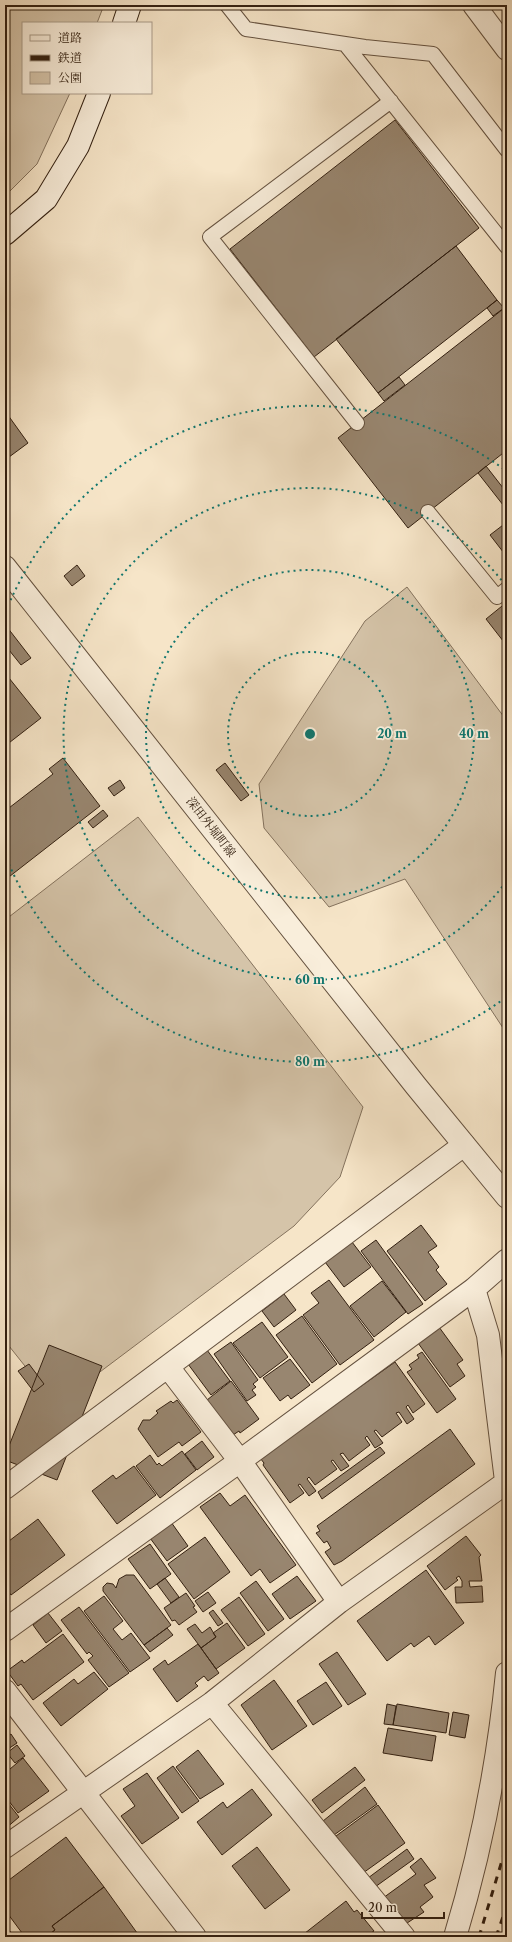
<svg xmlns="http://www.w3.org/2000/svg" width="512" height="1942" viewBox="0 0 512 1942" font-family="'Libre Caslon Text','Noto Serif JP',serif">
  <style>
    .green { fill: #d5c4a9; stroke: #84725d }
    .building { fill: #988670; stroke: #332011 }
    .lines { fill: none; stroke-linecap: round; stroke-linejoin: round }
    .service-casing { stroke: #64513f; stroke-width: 16 }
    .minor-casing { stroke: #64513f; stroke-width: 24 }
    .tertiary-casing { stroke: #64513f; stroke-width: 24 }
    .secondary-casing { stroke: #332011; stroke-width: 24 }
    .service { stroke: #f9eedb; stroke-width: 14 }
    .minor { stroke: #f9eedb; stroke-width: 22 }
    .tertiary { stroke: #f9eedb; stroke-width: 22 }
    .secondary { stroke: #f9eedb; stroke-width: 22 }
    .rail { stroke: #332011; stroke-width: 3; stroke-dasharray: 7 7; stroke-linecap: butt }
    .ring { fill: none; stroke: #0f766e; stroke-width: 2; stroke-dasharray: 2 4 }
    .labels { text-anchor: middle; stroke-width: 3.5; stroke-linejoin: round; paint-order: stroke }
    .street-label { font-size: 12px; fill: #332011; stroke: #f9eedb }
    .centre { fill: #0f766e; stroke: #f9eedb; stroke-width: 2 }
    .ring-label { font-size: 12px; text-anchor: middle; font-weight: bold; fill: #0f766e; stroke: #f9eedb; stroke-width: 3.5; stroke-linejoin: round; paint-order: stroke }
  </style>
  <rect width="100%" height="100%" fill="#f6e5c8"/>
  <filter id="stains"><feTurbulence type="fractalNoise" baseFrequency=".005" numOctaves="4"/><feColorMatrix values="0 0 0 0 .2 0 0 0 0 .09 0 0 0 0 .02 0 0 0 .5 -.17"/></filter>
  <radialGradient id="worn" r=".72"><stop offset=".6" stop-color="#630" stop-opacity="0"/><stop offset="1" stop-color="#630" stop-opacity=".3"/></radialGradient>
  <path class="green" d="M5 5H104L97 23H23V93H70L37 164 5 196Z
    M407 587 507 721V1034L405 879 329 907 264 828 259 784 365 621Z
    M138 817 363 1107 340 1177 294 1226 56 1405 5 1341V920Z"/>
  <path class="building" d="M395 120 479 228 314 357 230 249Z
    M456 246 497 300 378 393 336 339Z
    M497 300 504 308 493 316 487 308Z
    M507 306V450L408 528 338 438Z
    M399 377 405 385 384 401 378 393Z
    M5 411 28 443 5 460Z
    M486 466 507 493V510L478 473Z
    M507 522V557L490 535Z
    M77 565 85 576 72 586 64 576Z
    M507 602V646L486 619Z
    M7 627 31 658 21 665 5 645V628Z
    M5 673 41 718 5 746Z
    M63 758 100 806 5 880V811L53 774 49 769Z
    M225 763 249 795 241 801 216 770Z
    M120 780 125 788 114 796 108 788Z
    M103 810 108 816 93 828 88 822Z
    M421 1225 437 1246 428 1252 439 1267 436 1270 447 1284 425 1301 387 1251Z
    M376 1240 423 1304 408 1314 361 1251Z
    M352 1242 371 1267 344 1287 325 1262Z
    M329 1280 374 1340 340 1365 303 1315 319 1303 311 1293Z
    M382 1281 406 1312 374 1337 350 1306Z
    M284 1294 296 1310 274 1327 262 1311Z
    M302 1316 337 1364 312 1383 276 1335Z
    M262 1322 288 1357 260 1378 233 1343Z
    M439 1327 463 1360 457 1364 465 1376 450 1387 418 1343Z
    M231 1342 258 1380 253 1384 256 1387 252 1390 256 1395 247 1401 214 1354Z
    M49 1345 102 1366 57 1480 5 1460V1456Z
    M207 1350 230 1381 211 1395 188 1364Z
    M422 1352 456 1399 437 1413 407 1372 412 1369 409 1365 419 1358 417 1355Z
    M290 1359 310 1385 291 1399 288 1395 280 1401 263 1378Z
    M395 1362 425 1404 413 1413 408 1405 406 1407 414 1419 407 1424 399 1412 396 1413 402 1422 382 1437 376 1430 374 1431 383 1443 375 1448 367 1436 365 1438 370 1445 349 1461 343 1453 340 1454 349 1466 341 1471 333 1460 331 1461 337 1469 315 1485 309 1477 307 1479 316 1491 309 1496 300 1484 298 1485 304 1493 290 1503 263 1465 264 1463 260 1458Z
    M29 1364 44 1384 34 1392 18 1371Z
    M231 1381 259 1419 240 1433 239 1431 233 1435 207 1400Z
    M177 1400 201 1432 182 1446 179 1442 158 1457 138 1429 143 1420H150L158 1413 156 1411 171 1401 173 1403Z
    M450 1429 475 1464 342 1561 334 1565 325 1552 331 1548 327 1541 324 1543 316 1533 320 1531 317 1526Z
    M202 1441 214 1457 197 1470 185 1454Z
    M380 1447 385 1453 322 1499 318 1492Z
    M182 1451 196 1470 160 1498 136 1466 150 1455 157 1465 159 1463 162 1466Z
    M134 1466 156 1495 117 1524 92 1491 113 1475 116 1479Z
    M220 1493 230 1506 245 1495 296 1565 270 1583 260 1569 251 1576 200 1507Z
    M38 1519 65 1555 11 1595 5 1587V1544Z
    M171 1522 188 1546 167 1561 150 1538Z
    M466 1536 481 1555 479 1557 482 1581H469L470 1587 482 1586 483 1602 456 1603 455 1587H462V1581L459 1576 456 1578 458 1580 445 1590 427 1566Z
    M205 1537 230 1572 194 1599 168 1564Z
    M150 1544 171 1574 150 1589 128 1559Z
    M426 1570 464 1623 435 1645 429 1636 414 1647 411 1643 387 1661 357 1621Z
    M126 1575H134L171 1625 144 1645 103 1591V1587L107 1583 113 1584 116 1588 119 1579Z
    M297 1576 316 1601 290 1619 272 1594Z
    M165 1578 179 1597 171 1603 157 1584Z
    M256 1581 284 1619 268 1631 240 1593Z
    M208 1592 216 1603 203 1612 195 1601Z
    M186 1593 195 1606 193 1607 197 1612 179 1625 175 1620 172 1621 164 1608Z
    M104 1596 123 1621 113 1629 122 1640 131 1633 150 1658 130 1672 84 1611Z
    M239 1597 265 1634 248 1646 221 1610Z
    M79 1607 129 1673 109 1687 88 1660 93 1656 89 1652 87 1654 61 1620Z
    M213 1610 223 1623 218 1626 209 1613Z
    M48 1613 62 1631 46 1643 33 1625Z
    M227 1623 245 1648 216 1669 201 1648 216 1637 213 1633Z
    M195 1624 202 1633 210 1627 216 1637 201 1648 187 1629Z
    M167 1628 173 1635 150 1652 144 1645Z
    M63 1634 84 1662 33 1700 21 1684 18 1686 7 1671 22 1660 24 1663Z
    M198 1644 219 1673 208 1681 204 1676 195 1683 198 1686 177 1702 153 1669 165 1660 168 1665Z
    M337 1652 366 1694 348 1705 319 1664Z
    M94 1672 108 1689 61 1726 43 1703 74 1679 78 1684Z
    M274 1680 307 1726 272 1750 241 1705Z
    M326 1682 342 1706 313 1725 297 1701Z
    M387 1704 396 1706 393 1725 384 1724Z
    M397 1704 449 1713 446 1733 393 1725Z
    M453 1712 469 1715 465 1738 449 1735Z
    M388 1728 436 1736 432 1761 383 1753Z
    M11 1734 17 1743 5 1751V1738Z
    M17 1745 25 1756 15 1763 7 1753Z
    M198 1750 224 1784 200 1799 176 1767Z
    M23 1758 49 1791 18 1813 5 1796V1765L10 1769Z
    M173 1766 199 1801 182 1813 157 1778Z
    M355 1767 365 1780 322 1813 312 1800Z
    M147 1773 179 1818 142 1844 121 1816 135 1806 123 1789Z
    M365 1787 377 1804 334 1835 323 1821Z
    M252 1789 272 1815 222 1855 197 1822 223 1802 227 1808Z
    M5 1799 19 1817 5 1829Z
    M378 1805 405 1843 363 1873 336 1836Z
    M66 1837 104 1887 52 1926 55 1930 46 1937H25L5 1910V1883Z
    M257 1847 290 1890 265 1909 232 1866Z
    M407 1849 414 1859 375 1887 368 1878Z
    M421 1858 436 1878 424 1885 433 1897 420 1907 424 1912 404 1925 383 1898 416 1874 410 1867Z
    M104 1887 140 1937H46L55 1930 52 1926Z
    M346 1901 354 1912 357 1910 374 1931 371 1933 374 1937H300Z
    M5 1924 14 1937H5Z"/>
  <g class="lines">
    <g class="service-casing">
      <path id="service" d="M227 5 246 29 365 47 433 54 507 150
        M345 44 507 247
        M357 423 210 237 391 101
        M428 512 497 597 507 589"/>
    </g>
    <g class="minor-casing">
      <path id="minor" d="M474 5 507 49
        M474 1289 488 1335 507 1489
        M168 1367 240 1461 339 1602
        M5 1488 464 1145
        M5 1630 240 1461 474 1289 507 1260
        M5 1691 195 1937
        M212 1703 404 1937
        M5 1847 212 1703 339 1602 507 1482
        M455 1937C481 1851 498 1763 507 1673"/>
    </g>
    <g class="tertiary-casing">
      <path id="tertiary" d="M5 567 416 1086 507 1197"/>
    </g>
    <g class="secondary-casing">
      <path id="secondary" d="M124 23 130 5
        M5 234 46 199 78 146 99 93"/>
    </g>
    <use href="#service" class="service"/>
    <use href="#minor" class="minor"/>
    <use href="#tertiary" class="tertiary"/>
    <use href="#secondary" class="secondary"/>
    <path class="rail" d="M479 1937 507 1844
      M496 1937 507 1905"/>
  </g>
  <g class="ring">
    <circle cx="310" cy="734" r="82"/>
    <circle cx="310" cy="734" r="164"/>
    <path d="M506 882A246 246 0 1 1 506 586"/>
    <path d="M505 998A328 328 0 0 1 6 857M6 611A328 328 0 0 1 505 470"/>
  </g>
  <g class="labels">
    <g class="street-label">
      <text transform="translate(211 827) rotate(52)" y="4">深田外堀町線</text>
    </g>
  </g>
  <circle cx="310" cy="734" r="6" class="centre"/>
  <g class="ring-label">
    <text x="392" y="738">20 m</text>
    <text x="474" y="738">40 m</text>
    <text x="310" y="984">60 m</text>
    <text x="310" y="1066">80 m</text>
  </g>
  <rect width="512" height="1942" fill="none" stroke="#f6e5c8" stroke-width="20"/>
  <rect x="6" y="6" width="500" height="1930" fill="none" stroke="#332011" stroke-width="2"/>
  <rect x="10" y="10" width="492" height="1922" fill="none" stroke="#332011"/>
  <rect x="22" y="22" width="130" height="72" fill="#f9eedb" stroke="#aa9c8a"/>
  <rect x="30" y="35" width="20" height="6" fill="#f9eedb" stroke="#aa9c8a"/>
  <text x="58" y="42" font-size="12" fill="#332011">道路</text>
  <rect x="30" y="55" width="20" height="6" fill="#332011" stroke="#aa9c8a"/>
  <text x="58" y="62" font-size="12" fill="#332011">鉄道</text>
  <rect x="30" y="72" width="20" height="12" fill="#d5c4a9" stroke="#aa9c8a"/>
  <text x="58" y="82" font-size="12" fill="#332011">公園</text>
  <path d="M362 1912v6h82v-6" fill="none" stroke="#332011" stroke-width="2"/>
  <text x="368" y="1912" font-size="12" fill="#332011" stroke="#f9eedb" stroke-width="3" paint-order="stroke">20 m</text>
  <rect width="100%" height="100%" filter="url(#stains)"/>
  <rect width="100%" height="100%" fill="url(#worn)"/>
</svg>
